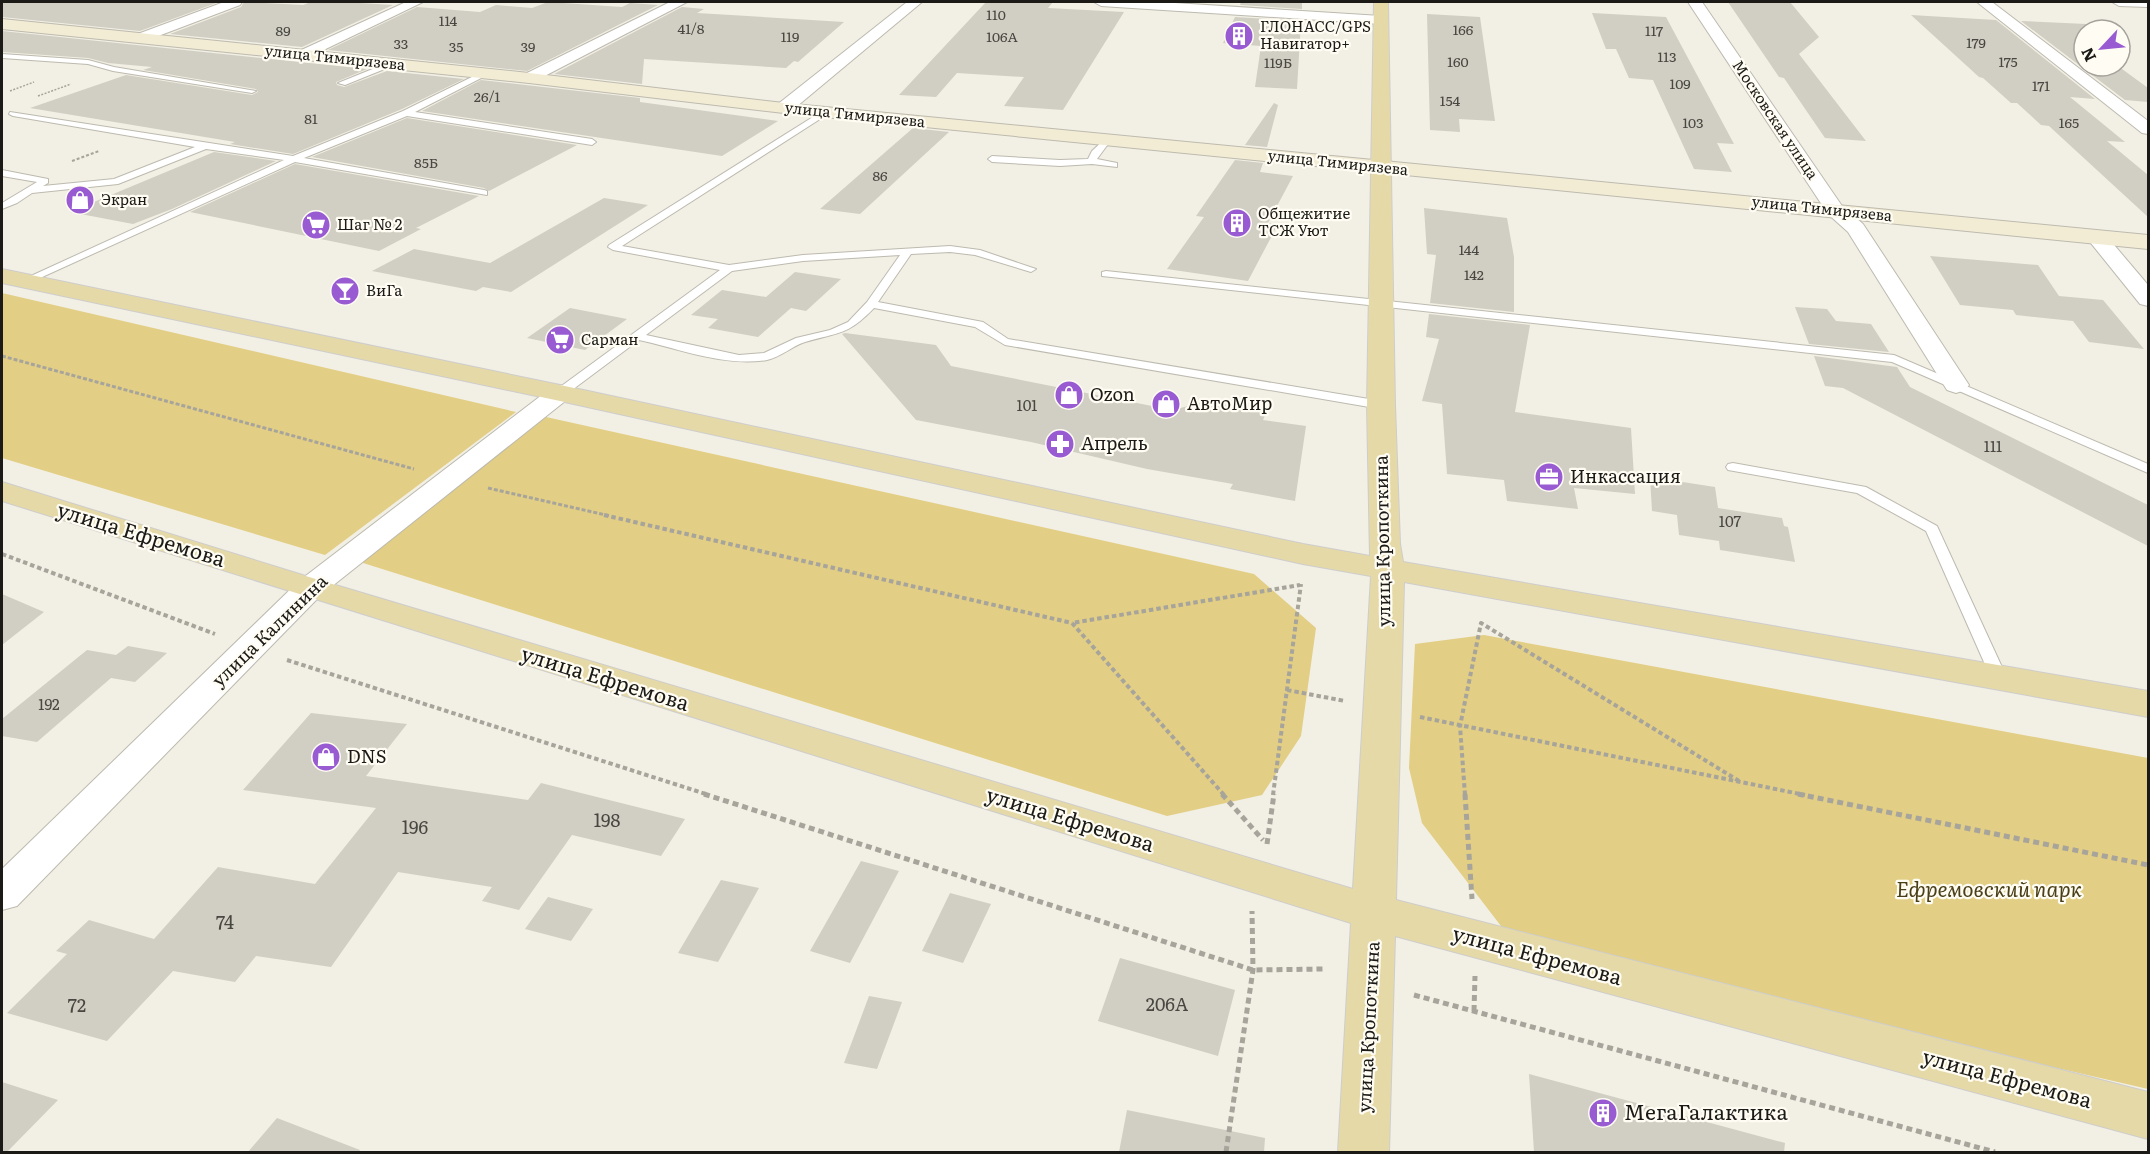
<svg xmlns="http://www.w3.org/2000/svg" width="2150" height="1154" viewBox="0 0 2150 1154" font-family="Literata,serif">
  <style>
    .green { fill: #e2ce84 }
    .building { fill: #d1cec3 }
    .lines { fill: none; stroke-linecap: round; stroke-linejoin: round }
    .lane-casing { stroke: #bdbaaf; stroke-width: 2 }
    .street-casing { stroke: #bdbaaf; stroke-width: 2 }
    .secondary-casing { stroke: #bdbaaf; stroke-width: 2 }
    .primary-casing { stroke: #cdcdcc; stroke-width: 2 }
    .path-far4 { stroke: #a7a49c; stroke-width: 1.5; stroke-dasharray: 2 1.5; stroke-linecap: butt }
    .path-far3 { stroke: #a7a49c; stroke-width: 2; stroke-dasharray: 3 2; stroke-linecap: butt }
    .path-far2 { stroke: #a7a49c; stroke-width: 3; stroke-dasharray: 4 2; stroke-linecap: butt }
    .path-far1 { stroke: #a7a49c; stroke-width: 4; stroke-dasharray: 4.5 3; stroke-linecap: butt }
    .path { stroke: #a7a49c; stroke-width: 5; stroke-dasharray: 6 4; stroke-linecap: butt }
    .lane { fill: #fff; fill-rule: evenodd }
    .street { fill: #fff; fill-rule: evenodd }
    .secondary { fill: #f3ecd4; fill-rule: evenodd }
    .primary { fill: #e6d9a8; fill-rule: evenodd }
    .labels { text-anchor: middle; stroke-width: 4.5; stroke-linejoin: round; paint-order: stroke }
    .far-number-label { font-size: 14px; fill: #484741 }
    .far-poi-label { font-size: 15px; fill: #1b1a16; stroke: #fffdf3; text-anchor: start }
    .far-street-label { font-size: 15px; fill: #1b1a16; stroke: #fffdf3 }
    .number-label { font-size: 15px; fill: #484741 }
    .poi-label { font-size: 18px; fill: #1b1a16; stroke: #fffdf3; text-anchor: start }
    .street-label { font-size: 18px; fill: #1b1a16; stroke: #fffdf3 }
    .near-number-label { font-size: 18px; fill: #484741 }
    .near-street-label { font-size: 21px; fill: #1b1a16; stroke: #fffdf3 }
    .near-park-label { font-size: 21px; font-style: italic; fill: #4a3f18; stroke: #fffdf3 }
    .near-poi-label { font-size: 21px; fill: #1b1a16; stroke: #fffdf3; text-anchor: start }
  </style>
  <rect width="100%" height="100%" fill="#f2efe4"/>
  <path class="green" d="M2 293 516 412 325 555 2 458Z
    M546 417 1254 574 1316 628 1301 736 1262 795 1167 816 360 562Z
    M1484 635 2148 758V1089L1514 943 1422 823 1409 768 1415 644Z"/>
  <path class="building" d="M2 2H219L140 31 2 17Z
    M244 2 303 5 311 2H343L393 5 302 47 170 34 241 7Z
    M548 2 622 7 630 3 658 5 527 71 328 50 417 7 480 12 496 5 532 8Z
    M986 2H1053L1048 8 1124 12 1063 110 1004 106 1024 77 957 73 936 97 899 95Z
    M1241 2H1302V9L1240 5Z
    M1728 2H1790L1819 37 1799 54 1866 141 1825 138 1784 78 1779 77Z
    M682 7 704 9 697 13 844 22 798 62 794 61 786 68 644 59 642 84 554 74Z
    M1592 13 1666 17 1734 144 1717 143 1732 172 1694 169 1653 80 1629 78 1616 49H1606Z
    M1427 14 1480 17 1495 121 1459 119 1460 132 1430 130Z
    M1911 15 1996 20 2095 99 2070 97 2125 142 2107 141 2148 175V217L2049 126 2041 125 2017 103H2011L1983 78 1979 77Z
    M1235 17 1301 21 1297 89 1255 87 1261 46 1223 43Z
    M2021 21 2086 24 2094 30H2084V66H2118L2148 88V102L2125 100Z
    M2 31 367 69 336 82 337 85 344 87 387 71 464 79 402 109 293 154 230 144 235 142 30 108 126 75 252 95 258 92 256 89 143 70 152 67 108 63 88 58 2 52Z
    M481 80 640 98V102L778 121 722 156 422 111Z
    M1274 103 1278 105 1267 147 1245 145Z
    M407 118 577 145 489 191 484 188 312 157Z
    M913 128 949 132 860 214 820 209Z
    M214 152 276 161 172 209 133 224 70 212Z
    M1235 160 1263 163 1260 172 1293 176 1268 223 1278 224 1248 281 1167 269 1204 217 1196 216Z
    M295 164 479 196 416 228 421 229 379 251 190 212Z
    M604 198 648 205 511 292 483 287 476 291 372 271 414 249 490 263Z
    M1424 208 1507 218 1514 257V312L1430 303 1436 255 1427 254Z
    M1930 256 2038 265 2059 296 2103 300 2144 349 2089 342 2073 321 2016 315 2013 310 1960 305Z
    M795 272 841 279 806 311 791 308 758 337 708 328 718 319 691 315 722 290 766 297Z
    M1795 307 1827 309 1836 321 1871 324 1889 352 1809 344Z
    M570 308 627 319 585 350 527 338Z
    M1429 314 1530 325 1515 412 1631 428 1635 494 1574 488 1578 509 1507 501 1504 480 1447 474 1442 404 1422 401 1439 339 1426 337Z
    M845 333 936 345 951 366 1172 410 1209 401 1266 413 1263 420 1306 426 1295 501 1230 489 1233 484 1147 469 1031 442 916 420 842 334Z
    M1814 356 1897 367 1910 387 2148 505V546L1843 388 1825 386Z
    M1650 477 1715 487 1718 508 1782 518 1784 526 1788 527 1795 562 1720 550 1719 541 1679 535 1677 515 1652 511Z
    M2 594 44 612 2 645Z
    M128 646 167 653 135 682 111 678 37 742 2 736V719L87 650 116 655Z
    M311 713 407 724 366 776 528 800 541 783 685 819 661 856 572 835 519 910 482 901 492 887 398 872 331 967 256 956 235 982 173 971 107 1041 7 1013 67 954 56 951 89 920 154 939 218 867 315 884 376 808 243 790Z
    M861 861 899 871 850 963 810 951Z
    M721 880 759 888 718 962 678 953Z
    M950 893 991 904 963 963 922 951Z
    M548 897 593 909 571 941 525 929Z
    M1120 958 1235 990 1218 1056 1098 1021Z
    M869 996 902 1002 877 1069 844 1063Z
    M1529 1074 1785 1143 1784 1152H1534Z
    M2 1082 58 1100 7 1152H2Z
    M1127 1110 1265 1138 1264 1152H1119Z
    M277 1118 360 1150 359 1152H248Z"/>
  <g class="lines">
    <g class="lane-casing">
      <path id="lane" d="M2 54 88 60 114 67 256 91 252 93 113 71 88 64 2 58Z
        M390 62 397 64 345 85 338 83Z
        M484 71H487V75L415 112 592 139 596 142 592 145 407 116 304 158 484 190 487 191V195L295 162 29 283H21L20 281 284 160 206 149 118 184 32 193 17 203 2 209V203L37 182 2 176V170L48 179V183L43 186 114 179 195 147 13 116 9 114 10 112 293 156 403 111Z
        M824 110 831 112 622 246 729 265 803 255 950 246 980 250 1036 269 1031 272 975 255 950 252 911 254 878 302 983 322 1008 339 1381 401 1387 405 1381 409 1005 345 975 327 874 308C847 336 839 332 805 342 792 346 781 357 767 360 725 367 680 349 639 340L564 396H556L554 393 556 390 720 270 613 250 608 247 609 245ZM900 255 867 302 848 322 830 330 796 338 764 353 739 355 646 335 732 271 803 261Z
        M1107 137 1111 140 1097 159 1117 163V167L1092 164 1060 166 992 162 988 159 992 156 1060 160 1088 159 1092 151Z
        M1106 271 1894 355 2148 464V473L1892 362 1102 276V272Z
        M1733 463 1866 487 1937 526 2007 678 2005 682H1993L1991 678 1926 531 1857 493 1728 470 1726 467 1728 464Z"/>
    </g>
    <g class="street-casing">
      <path id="street" d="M224 2H242L240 5 145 41 140 43 132 38 135 35Z
        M406 2H423L307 58 302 60 294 55 297 52Z
        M670 2H687L535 81H523L521 78 523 75Z
        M907 2H922L790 112H778L775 108 778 104Z
        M1094 2H1159L1381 16 1388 20 1381 24 1101 6Z
        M1688 2H1702L1842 206 1863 224 1969 385 1965 390 1956 393 1947 390 1848 232 1828 214Z
        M1977 2H1992L2148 121V134L2142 133Z
        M2112 2H2148V7L2119 6Z
        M2097 231 2104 233 2148 285V306L2140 304 2086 237 2090 233Z
        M560 385 569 388 573 393 569 398 321 595 17 906 2 910V869L299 581 551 388Z"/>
    </g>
    <g class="secondary-casing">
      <path id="secondary" d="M2 19 529 73 784 103 2148 235V249L784 113 529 83 2 29Z"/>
    </g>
    <g class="primary-casing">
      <path id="primary" d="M1374 2H1388L1395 405 1400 544 1403 562 2148 691V717L1404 582 1396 900 2148 1092V1139L1395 936 1389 1152H1338L1351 923 2 501V482L322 581 1353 889 1371 576 1303 564 560 401 2 283V269L560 385 1303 544 1370 556 1367 405Z"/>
    </g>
    <path class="path-far4" d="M10 91 34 82
      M38 96 71 84"/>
    <path class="path-far3" d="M72 161 99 151"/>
    <path class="path-far2" d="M2 356 414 469
      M488 488 610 516"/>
    <path class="path-far1" d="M604 515 1072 623
      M2 554 215 634
      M287 660 709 795
      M1287 690 1345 701
      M1420 717 1805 795
      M1224 795 1072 623 1300 585
      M1273 795 1301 584
      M1465 795 1460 726 1481 623 1739 781"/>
    <path class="path" d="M704 794 1253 970 1324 969
      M1222 794 1263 840
      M1465 794 1472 899
      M1798 794 2148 865
      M1267 844 1274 794
      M1414 995 1995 1152
      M1474 1011 1475 976
      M1226 1152 1253 970 1252 911"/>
    <use href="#lane" class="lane"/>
    <use href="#street" class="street"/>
    <use href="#secondary" class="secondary"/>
    <use href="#primary" class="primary"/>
  </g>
  <defs>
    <g id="building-disc" transform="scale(1.5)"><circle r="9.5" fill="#985bd2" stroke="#fffdf3"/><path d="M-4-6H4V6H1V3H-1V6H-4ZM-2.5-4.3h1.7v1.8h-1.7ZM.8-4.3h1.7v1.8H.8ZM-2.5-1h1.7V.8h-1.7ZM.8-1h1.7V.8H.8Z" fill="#fff"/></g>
    <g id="shop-disc" transform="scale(1.5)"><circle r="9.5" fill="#985bd2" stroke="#fffdf3"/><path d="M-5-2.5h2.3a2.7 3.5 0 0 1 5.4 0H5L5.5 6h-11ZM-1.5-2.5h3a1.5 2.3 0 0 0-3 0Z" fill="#fff"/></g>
    <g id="supermarket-disc" transform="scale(1.5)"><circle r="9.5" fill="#985bd2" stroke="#fffdf3"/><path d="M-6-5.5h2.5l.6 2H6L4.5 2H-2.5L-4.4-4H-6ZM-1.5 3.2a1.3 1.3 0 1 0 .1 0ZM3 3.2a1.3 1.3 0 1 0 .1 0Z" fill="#fff"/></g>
    <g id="bar-disc" transform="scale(1.5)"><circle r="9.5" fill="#985bd2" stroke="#fffdf3"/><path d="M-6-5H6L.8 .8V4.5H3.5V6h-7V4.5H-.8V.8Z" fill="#fff"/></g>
    <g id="pharmacy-disc" transform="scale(1.5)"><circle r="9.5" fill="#985bd2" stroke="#fffdf3"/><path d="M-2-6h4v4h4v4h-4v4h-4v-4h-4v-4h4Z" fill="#fff"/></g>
    <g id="office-disc" transform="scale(1.5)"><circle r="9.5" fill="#985bd2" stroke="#fffdf3"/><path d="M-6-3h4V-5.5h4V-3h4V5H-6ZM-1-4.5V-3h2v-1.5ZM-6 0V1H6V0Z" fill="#fff"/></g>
  </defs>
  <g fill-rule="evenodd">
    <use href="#building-disc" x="1239" y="36"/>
    <use href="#shop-disc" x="80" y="200"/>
    <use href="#building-disc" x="1237" y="223"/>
    <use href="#supermarket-disc" x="316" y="225"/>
    <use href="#bar-disc" x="345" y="291"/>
    <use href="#supermarket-disc" x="560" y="340"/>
    <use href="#shop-disc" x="1069" y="395"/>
    <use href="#shop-disc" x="1166" y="404"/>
    <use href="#pharmacy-disc" x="1060" y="444"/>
    <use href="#office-disc" x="1549" y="477"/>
    <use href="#shop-disc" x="326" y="757"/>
    <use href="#building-disc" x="1603" y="1113"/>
  </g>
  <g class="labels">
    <g class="far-number-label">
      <text x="996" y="20">110</text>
      <text x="448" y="26">114</text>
      <text x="691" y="34">41/8</text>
      <text x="1463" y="35">166</text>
      <text x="283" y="36">89</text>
      <text x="1654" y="36">117</text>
      <text x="790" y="42">119</text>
      <text x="1002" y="42">106А</text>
      <text x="1976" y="48">179</text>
      <text x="401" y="49">33</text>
      <text x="456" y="52">35</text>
      <text x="528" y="52">39</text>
      <text x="1667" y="62">113</text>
      <text x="1458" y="67">160</text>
      <text x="2008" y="67">175</text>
      <text x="1278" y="68">119Б</text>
      <text x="1680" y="89">109</text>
      <text x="2041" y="91">171</text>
      <text x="487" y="102">26/1</text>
      <text x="1450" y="106">154</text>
      <text x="311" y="124">81</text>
      <text x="1693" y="128">103</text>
      <text x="2069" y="128">165</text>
      <text x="426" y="168">85Б</text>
      <text x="880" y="181">86</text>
      <text x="1469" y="255">144</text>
      <text x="1474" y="280">142</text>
    </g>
    <g class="far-poi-label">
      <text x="1260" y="32">ГЛОНАСС/GPS<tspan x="1260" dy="17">Навигатор+</tspan></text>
      <text x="101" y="205">Экран</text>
      <text x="1258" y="219">Общежитие<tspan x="1258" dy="17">ТСЖ Уют</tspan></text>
      <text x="337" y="230">Шаг № 2</text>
      <text x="366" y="296">ВиГа</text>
      <text x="581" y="345">Сарман</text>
    </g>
    <g class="far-street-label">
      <text transform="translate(335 58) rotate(6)" y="5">улица Тимирязева</text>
      <text transform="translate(855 115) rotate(6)" y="5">улица Тимирязева</text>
      <text transform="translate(1775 120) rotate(56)" y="5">Московская улица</text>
      <text transform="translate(1338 163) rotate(6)" y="5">улица Тимирязева</text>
      <text transform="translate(1822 209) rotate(6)" y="5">улица Тимирязева</text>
    </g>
    <g class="number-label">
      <text x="1027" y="411">101</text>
      <text x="1993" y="452">111</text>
      <text x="1730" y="527">107</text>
      <text x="49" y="710">192</text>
    </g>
    <g class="poi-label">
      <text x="1090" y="401">Ozon</text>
      <text x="1187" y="410">АвтоМир</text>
      <text x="1081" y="450">Апрель</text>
      <text x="1570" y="483">Инкассация</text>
      <text x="347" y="763">DNS</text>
    </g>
    <g class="street-label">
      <text transform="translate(1383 541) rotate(-91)" y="6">улица Кропоткина</text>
      <text transform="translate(270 631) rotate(-44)" y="6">улица Калинина</text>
      <text transform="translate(1369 1027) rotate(-87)" y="6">улица Кропоткина</text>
    </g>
    <g class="near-number-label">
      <text x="607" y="827">198</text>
      <text x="415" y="834">196</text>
      <text x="225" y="929">74</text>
      <text x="1167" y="1011">206А</text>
      <text x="77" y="1012">72</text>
    </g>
    <g class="near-street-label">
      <text transform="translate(141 535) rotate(17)" y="7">улица Ефремова</text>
      <text transform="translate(605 679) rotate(17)" y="7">улица Ефремова</text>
      <text transform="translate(1070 820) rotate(17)" y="7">улица Ефремова</text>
      <text transform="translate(1537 956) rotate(15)" y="7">улица Ефремова</text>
      <text transform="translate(2007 1079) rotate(15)" y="7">улица Ефремова</text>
    </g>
    <g class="near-park-label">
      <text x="1989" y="897">Ефремовский парк</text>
    </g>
    <g class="near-poi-label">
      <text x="1624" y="1120">МегаГалактика</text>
    </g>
  </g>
  <rect width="2150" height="1154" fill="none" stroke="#1b1a16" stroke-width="6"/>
  <g transform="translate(2102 48) rotate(244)"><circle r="28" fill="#fffdf3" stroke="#a4a29b" stroke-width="1.5"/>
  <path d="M0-4.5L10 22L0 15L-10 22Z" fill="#985bd2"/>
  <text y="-9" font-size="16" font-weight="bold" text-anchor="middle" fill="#1b1a16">N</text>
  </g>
</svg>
